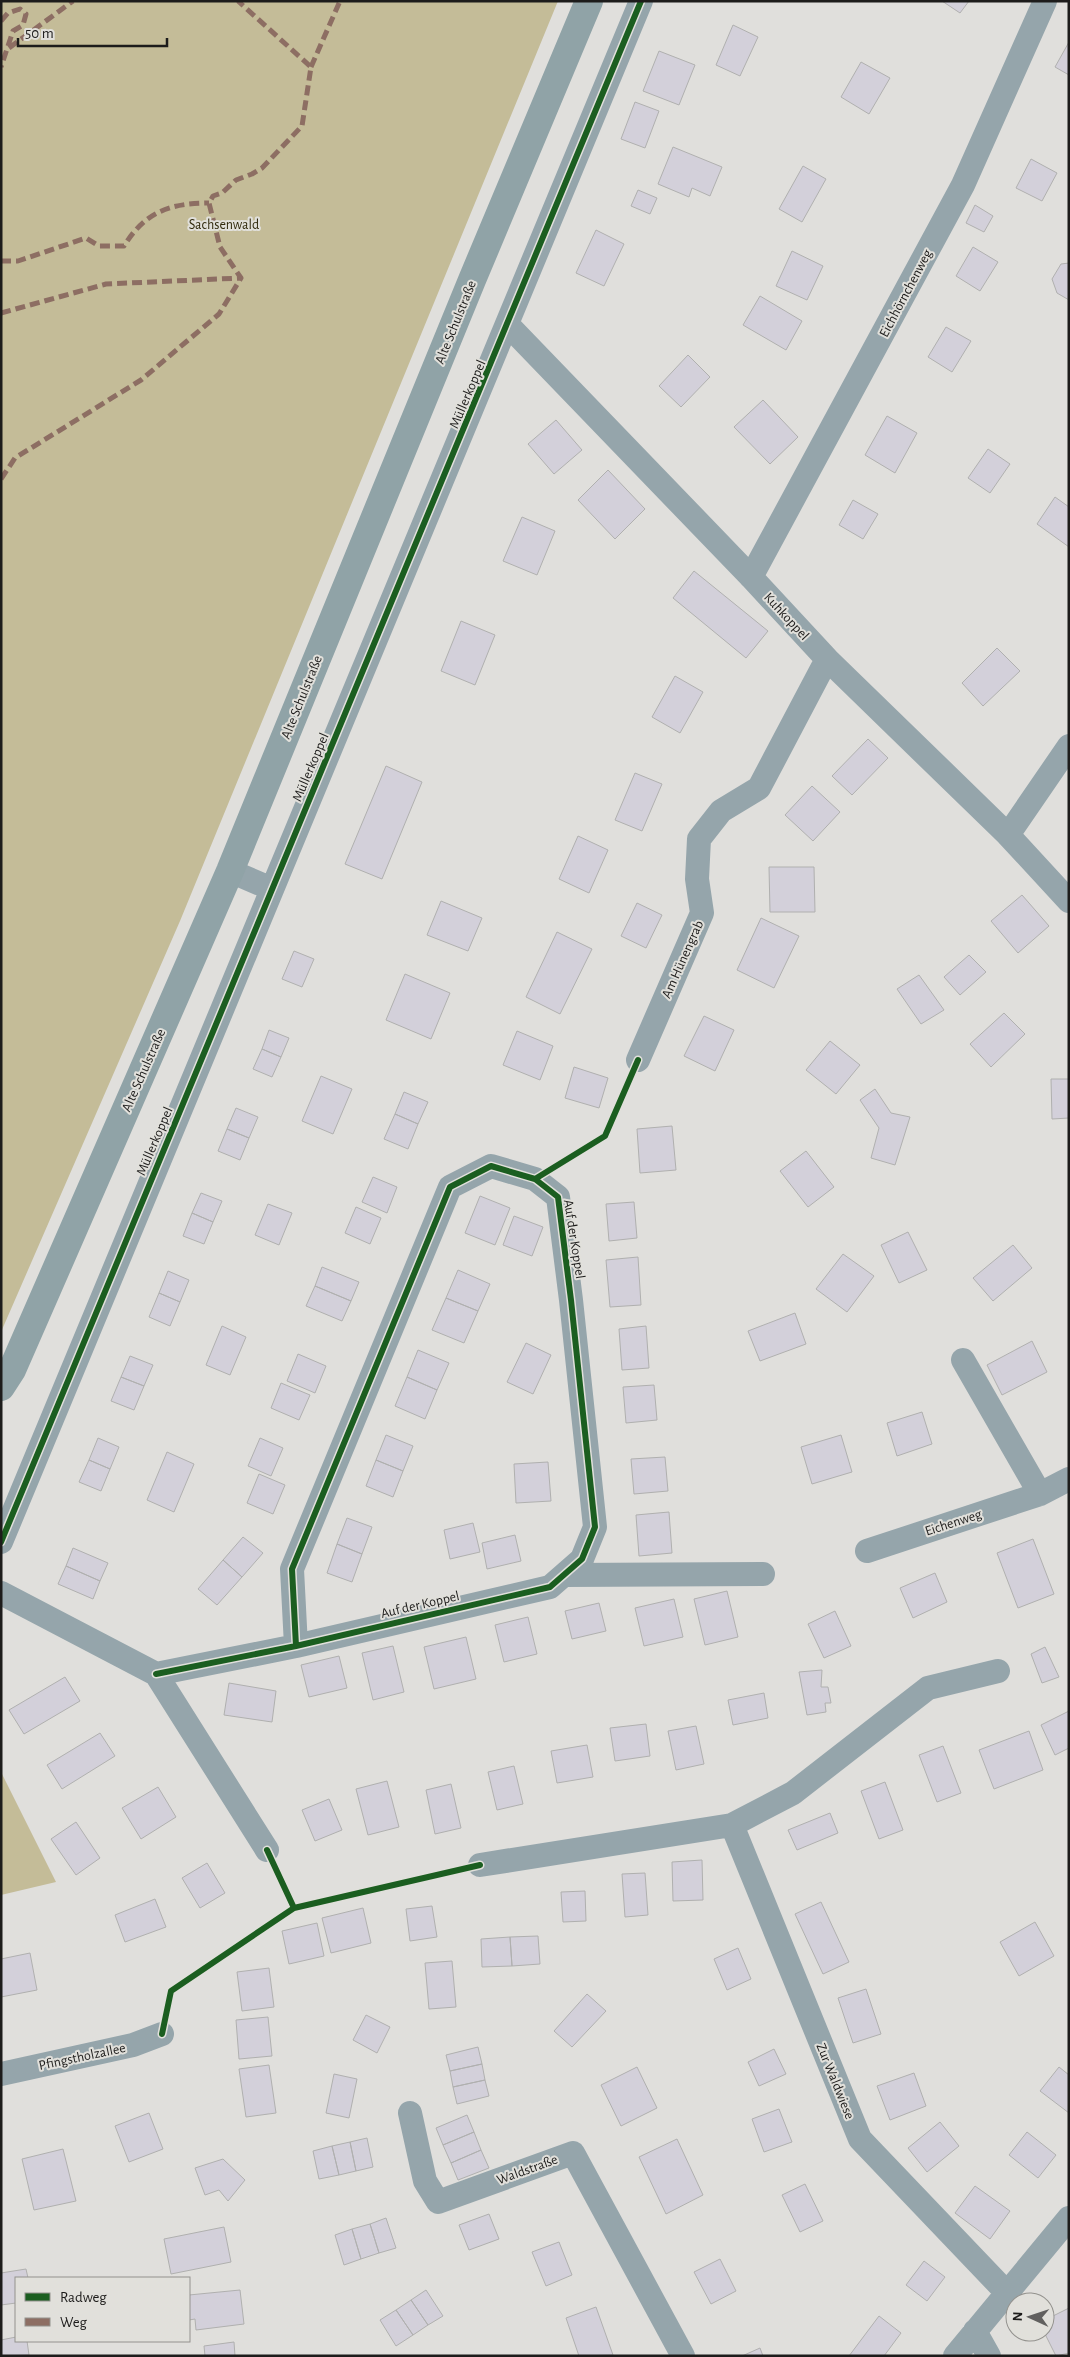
<svg xmlns="http://www.w3.org/2000/svg" width="1070" height="2357" viewBox="0 0 1070 2357" font-family="'Alegreya Sans',sans-serif">
  <style>
    .forest { fill: #c4bc98 }
    .building { fill: #d3d0da; stroke: #b0b0af }
    .lines { fill: none; stroke-linecap: round; stroke-linejoin: round }
    .minor { stroke: #95a5ab; stroke-width: 24 }
    .secondary { stroke: #90a3a7; stroke-width: 28 }
    .quiet { stroke: #8d6e63; stroke-width: 5; stroke-dasharray: 10 5; stroke-linecap: butt }
    .cycleway-casing { stroke: #e1e0db; stroke-width: 9 }
    .cycleway { stroke: #1b5e20; stroke-width: 6 }
    .labels { text-anchor: middle; stroke-width: 4; stroke-linejoin: round; paint-order: stroke }
    .park-label { font-size: 14px; fill: #322b0e; stroke: #e1e0db }
    .street-label { font-size: 14px; fill: #1d1c1b; stroke: #e1e0db }
  </style>
  <rect width="100%" height="100%" fill="#e0dfdc"/>
  <path class="forest" d="M1 1H558L180 921 1 1332Z
    M1 1772 56 1882 1 1895Z"/>
  <path class="building" d="M942 1H969L960 13Z
    M733 25 758 37 740 76 716 65Z
    M1069 42V75L1055 67Z
    M659 51 695 65 679 105 643 91Z
    M861 62 890 78 869 114 841 97Z
    M635 102 659 111 645 148 621 139Z
    M673 147 722 167 710 196 692 188 689 197 658 184Z
    M1031 159 1057 173 1042 201 1016 188Z
    M803 166 826 179 802 222 779 209Z
    M638 190 657 198 650 214 631 206Z
    M975 205 993 216 984 232 966 223Z
    M596 230 624 244 604 286 576 273Z
    M973 247 998 262 980 291 956 276Z
    M792 251 823 266 807 300 776 286Z
    M1069 263V300L1057 293 1052 279 1061 264Z
    M760 296 802 321 786 350 743 325Z
    M946 327 971 341 952 372 928 357Z
    M688 355 710 377 681 407 659 386Z
    M763 400 798 437 770 464 734 427Z
    M887 416 917 433 895 473 865 455Z
    M556 420 582 450 554 474 528 444Z
    M988 449 1010 464 990 493 968 478Z
    M608 470 645 509 615 539 578 500Z
    M1055 497 1069 507V547L1037 524Z
    M853 500 878 514 863 539 839 525Z
    M522 517 555 531 537 575 503 561Z
    M694 571 768 631 746 658 673 598Z
    M461 621 495 635 475 685 441 671Z
    M997 648 1020 671 983 706 962 683Z
    M675 676 703 692 680 733 652 717Z
    M868 739 888 758 852 795 832 776Z
    M386 766 422 782 382 879 345 864Z
    M635 773 662 784 642 831 615 820Z
    M812 786 840 812 813 841 785 815Z
    M578 836 608 850 589 893 559 879Z
    M769 867H814L815 912H770Z
    M1022 895 1049 926 1018 953 991 921Z
    M441 901 482 918 468 951 427 935Z
    M637 903 662 915 646 948 621 936Z
    M761 918 799 936 774 988 737 970Z
    M557 932 592 949 560 1014 526 997Z
    M294 951 314 959 302 987 282 979Z
    M969 955 986 972 960 995 944 977Z
    M405 974 450 993 431 1039 386 1020Z
    M919 975 944 1010 921 1024 897 989Z
    M1004 1013 1025 1034 991 1067 970 1044Z
    M704 1016 734 1030 715 1071 684 1056Z
    M269 1030 289 1038 281 1057 262 1049Z
    M517 1031 553 1046 540 1080 503 1065Z
    M830 1041 860 1065 836 1094 806 1070Z
    M262 1049 281 1057 272 1077 253 1069Z
    M574 1067 608 1078 599 1108 565 1098Z
    M321 1076 352 1089 333 1134 302 1121Z
    M1051 1079H1069V1118L1052 1119Z
    M875 1089 891 1113 910 1117 895 1165 871 1158 879 1128 860 1100Z
    M404 1092 428 1102 418 1124 395 1114Z
    M236 1108 258 1117 249 1138 227 1129Z
    M395 1114 418 1124 408 1149 384 1139Z
    M672 1126 676 1170 640 1173 637 1129Z
    M227 1129 249 1138 240 1160 218 1151Z
    M806 1151 834 1187 808 1207 780 1171Z
    M373 1177 397 1187 387 1213 362 1202Z
    M201 1193 222 1201 213 1222 192 1213Z
    M480 1196 510 1208 495 1245 465 1233Z
    M634 1202 637 1238 609 1241 606 1204Z
    M268 1204 292 1213 279 1245 255 1235Z
    M356 1207 381 1218 370 1244 345 1233Z
    M192 1213 213 1222 204 1244 183 1236Z
    M514 1216 543 1227 532 1256 503 1245Z
    M908 1232 927 1270 899 1283 881 1245Z
    M1013 1245 1032 1268 993 1301 973 1278Z
    M843 1254 874 1276 847 1312 816 1289Z
    M638 1257 641 1305 610 1307 606 1260Z
    M322 1267 359 1282 351 1301 315 1286Z
    M458 1270 490 1284 478 1311 446 1298Z
    M168 1271 189 1280 180 1302 159 1293Z
    M315 1286 351 1301 342 1321 306 1306Z
    M159 1293 180 1302 170 1326 149 1317Z
    M446 1298 478 1311 464 1343 432 1330Z
    M795 1313 806 1344 760 1361 748 1331Z
    M222 1326 246 1337 230 1375 206 1365Z
    M646 1326 649 1368 622 1370 619 1329Z
    M1032 1341 1047 1372 1002 1395 987 1365Z
    M526 1343 551 1355 533 1394 507 1382Z
    M418 1350 449 1363 437 1390 407 1377Z
    M298 1354 326 1366 315 1393 287 1381Z
    M130 1356 153 1365 144 1386 121 1377Z
    M121 1377 144 1386 134 1410 111 1401Z
    M407 1377 437 1390 425 1419 395 1406Z
    M281 1383 310 1395 299 1420 271 1408Z
    M654 1385 657 1420 626 1423 623 1387Z
    M922 1412 932 1444 897 1456 887 1423Z
    M386 1435 413 1446 403 1471 376 1460Z
    M841 1435 852 1472 812 1484 801 1447Z
    M98 1438 119 1447 110 1469 89 1460Z
    M260 1438 283 1448 271 1476 248 1466Z
    M167 1452 194 1464 174 1512 147 1500Z
    M665 1457 668 1491 634 1494 631 1459Z
    M89 1460 110 1469 101 1491 79 1482Z
    M376 1460 403 1471 393 1497 366 1486Z
    M548 1462 551 1501 516 1503 514 1464Z
    M259 1474 285 1485 273 1514 247 1503Z
    M669 1512 672 1553 639 1556 636 1515Z
    M347 1518 372 1527 362 1554 337 1544Z
    M473 1523 480 1552 450 1559 444 1530Z
    M515 1535 521 1561 487 1569 482 1543Z
    M243 1537 263 1553 242 1577 223 1560Z
    M1033 1539 1054 1594 1018 1608 997 1553Z
    M337 1544 362 1554 352 1582 327 1573Z
    M73 1548 108 1563 100 1581 66 1566Z
    M223 1560 242 1577 217 1605 198 1589Z
    M66 1566 100 1581 93 1599 58 1584Z
    M935 1573 947 1602 913 1618 900 1588Z
    M727 1591 738 1637 705 1645 694 1599Z
    M674 1599 683 1637 644 1646 635 1608Z
    M599 1603 606 1631 572 1639 565 1611Z
    M835 1611 851 1646 824 1658 808 1624Z
    M528 1617 537 1654 504 1662 495 1625Z
    M466 1637 476 1679 434 1689 424 1647Z
    M393 1646 404 1692 373 1700 362 1653Z
    M1045 1647 1059 1677 1042 1683 1031 1654Z
    M339 1656 347 1688 309 1697 301 1665Z
    M822 1670 821 1687H828L831 1703H825L826 1712 807 1715 799 1672Z
    M65 1677 80 1701 24 1734 9 1710Z
    M229 1683 276 1691 272 1722 224 1715Z
    M764 1693 768 1718 733 1725 728 1700Z
    M1069 1711V1748L1055 1755 1041 1725Z
    M646 1724 650 1756 615 1761 610 1728Z
    M696 1726 704 1764 676 1770 668 1731Z
    M1029 1731 1043 1770 994 1789 979 1750Z
    M100 1733 115 1756 62 1789 47 1765Z
    M587 1745 593 1777 557 1783 551 1751Z
    M943 1746 961 1793 937 1802 919 1755Z
    M514 1766 523 1804 497 1810 488 1772Z
    M387 1781 399 1827 368 1835 356 1789Z
    M885 1782 903 1830 879 1839 861 1791Z
    M451 1784 461 1828 435 1834 426 1790Z
    M158 1787 176 1817 141 1839 122 1808Z
    M329 1799 342 1830 315 1841 302 1810Z
    M830 1813 838 1833 797 1850 788 1830Z
    M76 1822 100 1858 76 1875 51 1839Z
    M702 1860 703 1900 673 1901 672 1862Z
    M207 1863 225 1893 200 1908 182 1878Z
    M645 1873 648 1915 625 1917 622 1874Z
    M585 1891 586 1921 563 1922 561 1892Z
    M155 1899 166 1927 125 1942 115 1915Z
    M821 1902 849 1962 823 1974 795 1914Z
    M432 1906 437 1937 410 1941 406 1909Z
    M363 1908 371 1943 331 1953 322 1918Z
    M1035 1922 1054 1956 1019 1976 1000 1942Z
    M317 1923 324 1956 289 1964 282 1931Z
    M538 1936 540 1964 512 1966 510 1937Z
    M510 1937 512 1966 482 1967 481 1939Z
    M738 1948 751 1979 727 1990 714 1959Z
    M30 1953 37 1990 1 1997V1959Z
    M452 1961 456 2007 429 2009 425 1963Z
    M269 1968 274 2007 242 2011 237 1972Z
    M866 1989 881 2034 853 2043 838 1998Z
    M587 1994 606 2011 572 2047 554 2031Z
    M366 2015 390 2027 377 2053 353 2040Z
    M268 2017 272 2056 239 2059 236 2020Z
    M478 2047 482 2064 450 2071 446 2055Z
    M774 2049 786 2074 759 2086 748 2062Z
    M482 2064 485 2080 453 2087 450 2071Z
    M269 2065 276 2113 246 2117 239 2069Z
    M637 2067 657 2108 621 2126 601 2085Z
    M1059 2067 1069 2075V2113L1040 2091Z
    M914 2073 926 2106 890 2120 877 2086Z
    M334 2074 357 2079 349 2118 326 2113Z
    M485 2080 489 2096 457 2104 453 2087Z
    M779 2109 792 2142 764 2152 752 2119Z
    M149 2113 163 2149 129 2162 115 2126Z
    M467 2115 474 2132 443 2145 436 2128Z
    M940 2122 959 2146 927 2172 908 2148Z
    M474 2132 481 2150 451 2163 443 2145Z
    M1027 2132 1056 2155 1038 2178 1009 2155Z
    M367 2138 373 2167 356 2171 350 2142Z
    M677 2139 703 2195 666 2214 639 2157Z
    M350 2142 356 2171 339 2175 332 2146Z
    M332 2146 339 2175 319 2179 313 2151Z
    M63 2149 76 2201 34 2210 22 2159Z
    M481 2150 489 2168 458 2180 451 2163Z
    M223 2159 245 2180 228 2201 219 2190 205 2195 195 2168Z
    M805 2184 823 2221 800 2232 782 2195Z
    M975 2186 1010 2211 990 2239 955 2213Z
    M489 2214 499 2239 469 2250 459 2225Z
    M386 2218 396 2248 379 2253 370 2224Z
    M370 2224 379 2253 361 2259 352 2229Z
    M224 2227 231 2262 171 2274 164 2239Z
    M352 2229 361 2259 344 2265 335 2235Z
    M559 2242 572 2275 546 2286 532 2252Z
    M720 2259 736 2291 711 2304 694 2272Z
    M924 2261 945 2277 927 2301 906 2285Z
    M26 2269 28 2278H16V2303L1 2305V2273Z
    M240 2290 244 2324 196 2330 195 2319 189 2320V2295Z
    M426 2290 443 2316 428 2325 411 2300Z
    M411 2300 428 2325 413 2335 396 2310Z
    M596 2307 613 2355 579 2356 566 2318Z
    M1069 2308V2353L1056 2356 1044 2332 1045 2320Z
    M396 2310 413 2335 396 2346 380 2320Z
    M879 2316 901 2333 884 2356H849Z
    M16 2337V2341H27L29 2355 1 2356V2340Z
    M234 2342 235 2356H205L204 2346Z
    M760 2348 763 2356H742Z"/>
  <g class="lines">
    <path class="minor" d="M509 326 751 577 827 659 1008 835 1069 901
      M751 577 963 185 1045 1
      M1008 835 1069 746
      M230 871 272 889
      M638 1060 702 913 697 879 699 839 721 811 759 788 827 659
      M963 1360 1040 1494
      M1 1542C214 1028 432 516 641 1
      M867 1551 1040 1494 1069 1479
      M564 1575 763 1574
      M1 1593 156 1674 267 1850
      M156 1674 296 1646 550 1587 582 1559 595 1527 571 1300 558 1197 535 1179 491 1166 450 1187 292 1569 296 1646
      M732 1825 860 2139 1007 2293
      M480 1865 732 1825 793 1793 928 1688 998 1671
      M1 2074 133 2045 162 2034
      M410 2113 425 2181 438 2202 573 2153 683 2356
      M975 2331 989 2356
      M955 2356 1069 2218"/>
    <path class="secondary" d="M1 1387 12 1370 230 871 472 280 589 1"/>
    <path class="quiet" d="M1 21 8 13 20 9 26 14 23 25 13 31 1 67
      M9 48 73 1
      M311 67 340 1
      M1 261H18L86 238 99 246H124C145 212 170 203 209 203
      M1 313 106 284 241 278
      M1 479 15 458 141 380 219 314 241 278 220 247 209 203 213 196 222 193 236 180 252 174 262 168 302 126 311 67 238 1"/>
    <g class="cycleway-casing">
      <path id="cycleway" d="M535 1179 605 1136 638 1060
        M1 1542C214 1028 432 516 641 1
        M156 1674 296 1646 550 1587 582 1559 595 1527 571 1300 558 1197 535 1179 491 1166 450 1187 292 1569 296 1646
        M294 1908 480 1865
        M162 2034 171 1991 294 1908 267 1850"/>
    </g>
    <use href="#cycleway" class="cycleway"/>
  </g>
  <g class="labels">
    <g class="park-label">
      <text x="224" y="229">Sachsenwald</text>
    </g>
    <g class="street-label">
      <text transform="translate(905 293) rotate(-62)" y="5">Eichhörnchenweg</text>
      <text transform="translate(455 322) rotate(-68)" y="5">Alte Schulstraße</text>
      <text transform="translate(467 394) rotate(-67)" y="5">Müllerkoppel</text>
      <text transform="translate(787 616) rotate(47)" y="5">Kuhkoppel</text>
      <text transform="translate(301 697) rotate(-68)" y="5">Alte Schulstraße</text>
      <text transform="translate(310 767) rotate(-67)" y="5">Müllerkoppel</text>
      <text transform="translate(682 959) rotate(-66)" y="5">Am Hünengrab</text>
      <text transform="translate(143 1070) rotate(-66)" y="5">Alte Schulstraße</text>
      <text transform="translate(154 1141) rotate(-67)" y="5">Müllerkoppel</text>
      <text transform="translate(575 1239) rotate(81)" y="5">Auf der Koppel</text>
      <text transform="translate(953 1522) rotate(-18)" y="5">Eichenweg</text>
      <text transform="translate(420 1604) rotate(-13)" y="5">Auf der Koppel</text>
      <text transform="translate(82 2056) rotate(-12)" y="5">Pfingstholzallee</text>
      <text transform="translate(836 2081) rotate(68)" y="5">Zur Waldwiese</text>
      <text transform="translate(527 2169) rotate(-20)" y="5">Waldstraße</text>
    </g>
  </g>
  <rect width="1070" height="2357" fill="none" stroke="#1d1c1b" stroke-width="5"/>
  <rect x="15" y="2277" width="175" height="65" fill="#e1e0db" stroke="#93928e"/>
  <rect x="25" y="2293" width="25" height="8" fill="#1b5e20" stroke="#93928e"/>
  <text x="60" y="2302" font-size="15" fill="#1d1c1b">Radweg</text>
  <rect x="25" y="2318" width="25" height="8" fill="#8d6e63" stroke="#93928e"/>
  <text x="60" y="2327" font-size="15" fill="#1d1c1b">Weg</text>
  <g transform="translate(1030 2317) rotate(273)"><circle r="24" fill="#e1e0db" stroke="#93928e"/>
  <path d="M0-4L9 19L0 12L-9 19Z" fill="#61605f"/>
  <text y="-8" font-size="14" font-weight="bold" text-anchor="middle" fill="#1d1c1b">N</text>
  </g>
  <path d="M18 38v8h149v-8" fill="none" stroke="#1d1c1b" stroke-width="2.5"/>
  <text x="25" y="38" font-size="15" fill="#1d1c1b" stroke="#e1e0db" stroke-width="4" paint-order="stroke">50 m</text>
</svg>
